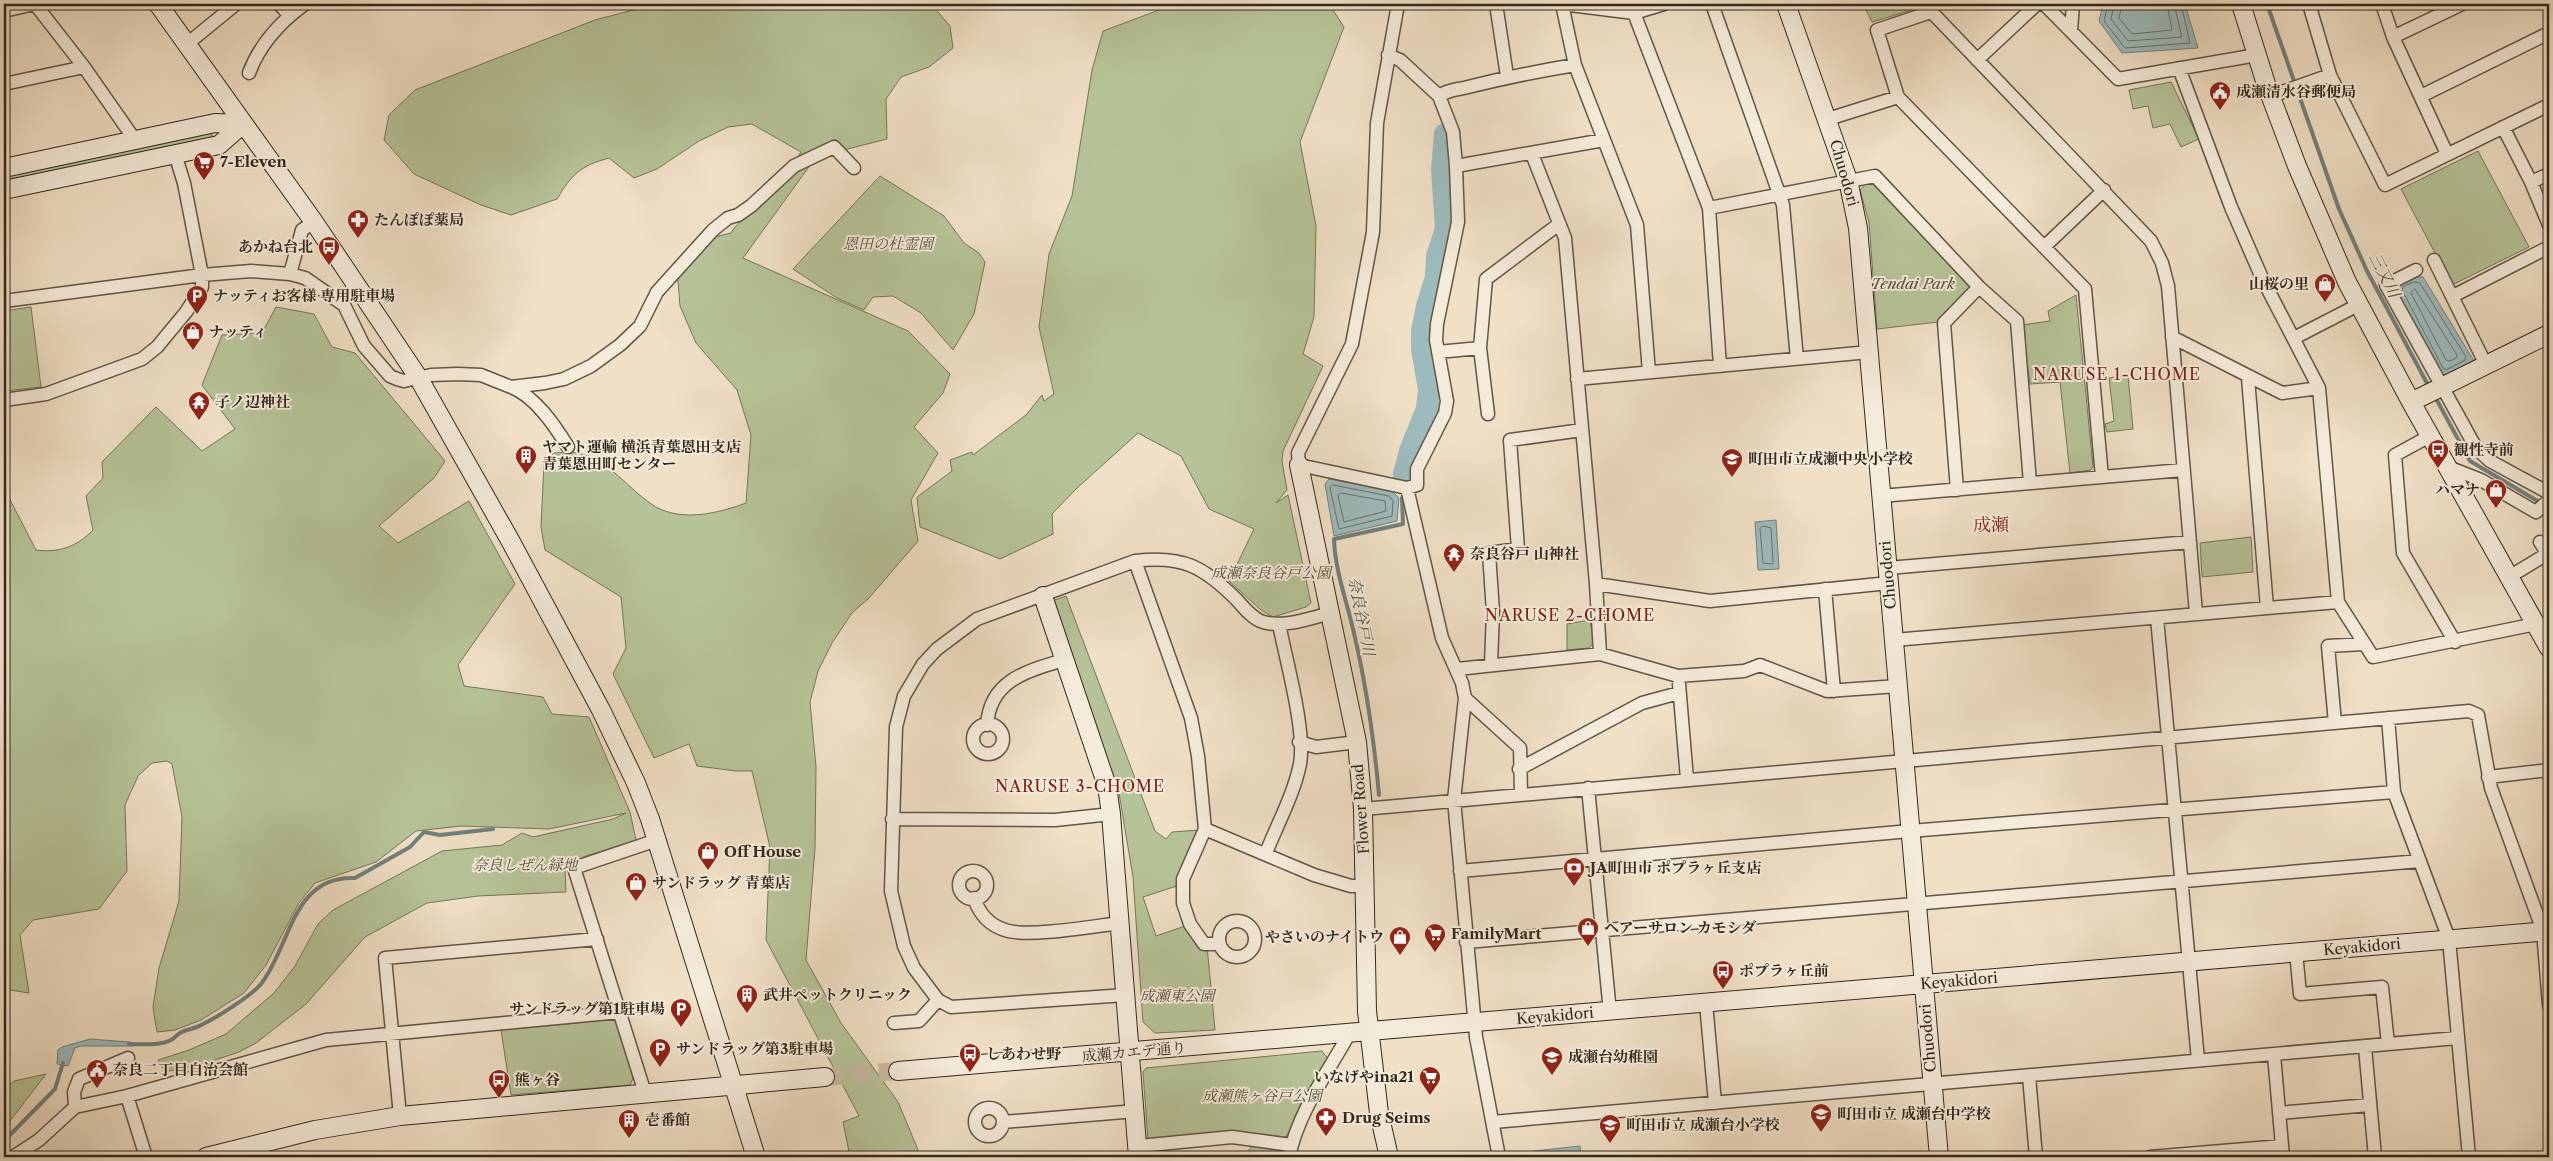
<svg xmlns="http://www.w3.org/2000/svg" width="2553" height="1161" viewBox="0 0 2553 1161" font-family="'Libre Caslon Text','Noto Serif JP',serif">
  <style>
    .green { fill: #b6c398; stroke: #74765a }
    .water { fill: #9dbbbd; stroke: #72807d }
    .lines { fill: none; stroke-linecap: round; stroke-linejoin: round }
    .shore { stroke: #67726c; stroke-width: 1 }
    .stream { stroke: #72807d; stroke-width: 4 }
    .river { stroke: #9dbbbd; stroke-width: 22 }
    .secondary-tunnel { stroke: #cabba4; stroke-width: 18; stroke-dasharray: 18 9; stroke-linecap: butt }
    .street-casing { stroke: #615646; stroke-width: 15 }
    .secondary-casing { stroke: #31281c; stroke-width: 20 }
    .street { stroke: #f5ebda; stroke-width: 12 }
    .secondary { stroke: #f5ebda; stroke-width: 18 }
    .labels { text-anchor: middle; stroke-width: 4; stroke-linejoin: round; paint-order: stroke }
    .poi-label { font-size: 15px; font-weight: bold; fill: #31281c; stroke: #f5ebda; text-anchor: start }
    .street-label { font-size: 15px; fill: #31281c; stroke: #f5ebda }
    .park-label { font-size: 15px; font-style: italic; fill: #524f3b; stroke: #f5ebda }
    .water-label { font-size: 16px; font-style: italic; fill: #51544c; stroke: #f5ebda }
    .neighbourhood-label { font-size: 16px; letter-spacing: 1px; fill: #7a1f14; stroke: #f5ebda }
    .quarter-label { font-size: 18px; fill: #7a1f14; stroke: #f5ebda }
  </style>
  <rect width="100%" height="100%" fill="#f0e0c6"/>
  <filter id="stains"><feTurbulence type="fractalNoise" baseFrequency=".004" numOctaves="4"/><feColorMatrix values="0 0 0 0 .2 0 0 0 0 .09 0 0 0 0 .02 0 0 0 .5 -.17"/></filter>
  <radialGradient id="worn" r=".72"><stop offset=".6" stop-color="#630" stop-opacity="0"/><stop offset="1" stop-color="#630" stop-opacity=".3"/></radialGradient>
  <path class="green" d="M656 4H931L950 26 953 48 929 67 901 77 886 99 887 139 816 157 743 258 908 331 950 374 943 393 914 427 938 453 911 500 918 541 869 598 852 613 832 643 818 671 810 702 816 767 815 848 806 960 841 1023 898 1102 921 1157H850L843 1122 859 1116 766 940 770 847 752 771H736L697 766 689 744 654 758 613 674 626 648 621 597 545 550 541 527 544 463 554 453C561 453 570 451 577 453 610 459 629 491 656 507 683 522 719 513 746 503L751 435 737 390 696 343 680 306 677 269 702 240 731 233C738 221 743 221 753 213 771 199 789 171 801 152L752 124 728 127 699 141 657 169 634 178 609 158C580 166 572 174 557 199L511 215 481 205 414 174 384 140 389 115 415 90 595 20Z
    M1175 4H1329L1344 27 1300 142 1316 226 1314 317 1303 354 1323 366 1283 451 1282 461 1287 490 1276 503 1288 495 1311 603 1306 607 1273 617 1261 610 1229 581 1254 529 1209 509 1181 456 1138 433 1076 489 1052 514 1053 534 1000 559 920 527 917 497 952 471 950 460 972 452 973 455 1026 415 1042 395 1044 401 1054 394 1039 327 1049 254 1072 196 1092 70 1103 31Z
    M1863 4H1910L1912 10 1872 22Z
    M2171 82 2199 139 2181 147 2170 124 2153 128 2148 106 2133 109 2129 90Z
    M209 131 212 134V140L4 184V175Z
    M2478 151 2529 247 2452 285 2401 189Z
    M880 176 944 216 964 243 979 253 985 262 974 314 953 350 921 313 893 296 873 297 864 310 837 298 793 269Z
    M1866 183 1877 185 1971 288 1938 322 1877 329 1869 222 1860 190Z
    M2076 295 2093 466 2091 470 2070 473 2060 382 2030 384 2022 325 2050 321 2048 311Z
    M31 307 41 387 6 391 4 371V311Z
    M276 307 314 314 332 347 355 353 445 461 434 478 379 526 398 543 469 501 515 584 458 665 464 686 543 697 552 714 589 717 630 812 636 840 583 857 565 868 566 892 478 896 427 903 365 937 306 1004 256 1043 239 1052 212 1061 165 1072 158 1060 189 1050 226 1034 274 993 295 966 318 924 333 910 442 851 502 845 522 833 533 837 613 819 626 813 549 829 461 826 416 831 376 862 315 883 299 903 266 965 244 993 201 1020 175 1030 157 1032 153 1007 159 968 179 901 182 817 172 764 167 761 152 763 138 776 125 805 127 871 99 909 33 920 20 935 29 993 4 989V488L36 550C58 553 77 547 93 530L86 496 103 478 102 462 156 407 202 451 235 429 202 385 222 335 262 333Z
    M2128 375 2133 429 2107 432 2105 424 2114 421 2109 378Z
    M2251 537 2253 572 2202 577 2200 543Z
    M1066 596 1155 831 1166 839 1172 832 1200 830 1177 886 1143 897 1156 936 1188 925 1207 946 1215 1030 1155 1033 1143 1022 1133 877 1119 793 1049 602Z
    M1590 620 1594 642 1589 648 1567 650V624Z
    M617 1019 633 1078 630 1085 511 1095 501 1030Z
    M1322 1051 1328 1059 1286 1137 1232 1132 1148 1140 1143 1072 1146 1068Z
    M46 1074 10 1121 4 1123V1090L14 1081Z
    M1253 1145 1277 1148 1282 1157H1243Z"/>
  <path class="water" d="M2103 4H2185L2198 48 2122 53 2099 21Z
    M2413 277H2423L2474 361 2445 376 2440 372 2394 285Z
    M1329 479 1392 491 1399 498 1397 521 1334 536 1325 484Z
    M1776 520 1779 569 1758 570 1755 522Z
    M90 1039 129 1042 133 1043V1046H81L75 1048 68 1066 57 1064 58 1050 62 1047Z
    M1580 1146 1581 1157H1535L1534 1151Z"/>
  <g class="lines">
    <path class="shore" d="M2108 4 2104 21 2125 48 2190 43 2181 4
      M2114 4 2111 19 2128 41 2182 37 2174 4
      M2122 4 2119 18 2132 34 2172 30 2167 4
      M2414 282 2420 283 2466 357 2465 360 2446 370 2443 368 2402 290 2403 287Z
      M2415 289 2457 355 2456 358 2450 361 2446 360 2411 293Z
      M1333 485 1389 496 1393 501 1392 516 1339 529 1330 488Z
      M1341 493 1385 501 1386 511 1344 522 1338 496Z
      M1763 526 1771 528 1773 562 1772 564 1763 563 1760 529Z"/>
    <path class="stream" d="M2267 4 2339 209 2367 271 2429 387
      M2434 395 2470 461 2541 503
      M1379 795C1374 740 1366 683 1353 629 1346 599 1335 570 1334 539L1403 524 1402 498
      M129 1044C141 1044 160 1046 171 1040 174 1039 176 1035 180 1033 186 1029 195 1029 201 1025 216 1018 251 996 261 984 291 946 292 875 355 878L410 847 424 832 440 835 493 829
      M4 1139 9 1136 55 1089 63 1063"/>
    <path class="river" d="M1404 474 1410 451 1427 409 1429 389 1422 349V331L1427 306 1436 277 1437 256 1446 229 1442 170 1445 134"/>
    <path class="secondary-tunnel" d="M825 1077 898 1071"/>
    <g class="street-casing">
      <path id="street" d="M35 4 84 67 135 140
        M279 4 289 15
        M1496 4 1507 76
        M1562 4 1575 65 1637 225 1649 372
        M1562 4 1634 13 1664 4
        M1712 4 1783 205 1797 359
        M1924 4 2151 241 2162 263 2168 286 2196 613
        M2044 4 2118 79 2257 55
        M2309 4 2330 75 2385 185 2549 105
        M2382 4 2393 37 2447 154
        M4 11 34 4
        M1634 13 1709 208 1720 366
        M2071 31 2073 4
        M2393 37 2462 4
        M187 44 236 4
        M1388 55 1400 60 1439 96 1453 132 1456 166 1458 222 1437 324 1436 340 1447 401 1445 413 1417 469V485L1407 488 1299 465 1298 453 1352 344 1373 232 1377 123 1398 4
        M1977 60 2037 4
        M2179 68 2231 207 2262 278 2319 388 2338 602 2373 657 2536 624
        M249 73C260 44 280 22 305 4
        M4 84 84 67
        M1439 96C1449 89 1457 90 1468 87 1504 78 1539 71 1575 65
        M2271 96 2330 75
        M2421 96 2549 33
        M1898 97 1877 30 1931 12
        M1828 119 1898 97 2085 289 2102 477
        M2503 127 2531 182 2549 225
        M1532 154 1565 238 1596 584 1600 654
        M1456 166 1604 140
        M2531 182 2549 174
        M1709 208 1875 176 1979 287 2017 321 2030 483
        M2044 247 2104 190
        M2434 260 2486 365
        M2416 270 2386 285 2476 448 2490 461 2549 493
        M290 274 302 230 314 222
        M2453 296 2549 247
        M4 301 202 275 251 271 290 274 305 278 344 305 364 346 390 376 397 379 404 381 431 375 458 374 481 375 511 387 545 383 564 379 591 366 620 345 640 326 657 292 713 230 728 218 738 215 751 206 794 166 834 147 854 168
        M2172 337 2282 393 2319 388
        M2294 338 2358 305
        M1480 348 1488 414
        M1438 352 1480 348 1486 279 1559 224
        M2248 378 2267 608
        M1577 379 1869 352
        M511 387C535 396 555 426 568 447
        M4 400 46 394 142 359 157 347 186 312 202 287V275L184 183 175 154
        M2430 436 2395 455 2403 553 2455 642
        M2448 467 2481 480 2536 512 2549 500
        M1407 488 1442 638 1462 683 1465 698 1454 800 1476 1037 1499 1157
        M1957 490 1944 323 1979 287
        M1881 496 2183 470
        M2540 542 2549 556
        M1135 561 1191 718 1198 756 1205 829 1183 879V903L1190 924 1204 944H1220
        M1888 568 2190 542
        M2509 577 2547 554
        M1596 584 1710 601 1889 583
        M1825 589 1834 691
        M2157 618 2198 1060
        M1894 640 2338 602
        M1491 664 1493 612 1489 553 1518 549 1510 440 1582 430
        M1457 669 1600 654 1678 676 1744 671 1760 665 1827 691 1898 686
        M1679 684 1687 779
        M1465 698 1520 748 1521 794
        M2388 718 2394 792 2449 939 2469 1157
        M2335 723 2328 646 2364 644
        M973 739a15 15 0 1 1 30 0a15 15 0 1 1-30 0Z
        M987 725C990 680 1027 671 1064 660
        M1299 742 1316 747 1357 742
        M1519 769 1642 703 1679 693
        M2488 777 2549 770
        M1588 788 1610 1012
        M1363 809 2469 711 2478 715 2491 788 2543 931 2549 1005
        M892 819 1055 820 1111 814
        M1205 829 1314 875 1351 886H1365
        M1266 853C1277 825 1294 794 1300 764 1306 731 1286 660 1279 624
        M1460 871 1910 831 2394 792
        M959 885a14 14 0 1 1 28 0a14 14 0 1 1-28 0Z
        M974 898C979 913 989 925 1005 930 1028 938 1094 926 1120 923
        M1219 939a18 18 0 1 1 36 0a18 18 0 1 1-36 0Z
        M1466 942 2420 861
        M2296 952 2300 994 2382 987 2388 1044
        M1126 995 951 1007 938 1000 914 968 904 946 891 891 896 727 904 696 923 664 937 649 977 619 1135 561C1183 555 1204 567 1237 600 1244 608 1253 619 1263 622 1284 628 1310 618 1331 613
        M1706 1003 1715 1103
        M894 1023 919 1021 938 1000
        M2365 1047 2375 1157
        M2274 1055 2283 1157
        M2029 1076 2036 1157
        M645 1093 574 868 657 840
        M127 1096 146 1157
        M75 1107 74 1092 79 1079 128 1058
        M975 1122a14 14 0 1 1 28 0a14 14 0 1 1-28 0Z
        M2279 1113 2369 1105
        M400 1116 385 958 597 939
        M1003 1122 1136 1111
        M1493 1122 2457 1038
        M1139 1146 1232 1137 1291 1145
        M13 1157 39 1140 75 1107 127 1096 326 1040 620 1012
        M1289 1157C1298 1112 1327 1074 1349 1034
        M2150 1157 2282 1146"/>
    </g>
    <g class="secondary-casing">
      <path id="secondary" d="M158 4 314 222 418 377 511 542 601 710 636 783 650 819 756 1157
        M1786 4 1848 180 1858 228 1939 1157
        M2241 4 2266 84 2297 166 2347 282 2411 402 2549 648
        M4 168 215 123 243 124
        M4 190 219 145 243 124
        M2411 402 2549 334
        M1299 465 1357 742 1363 809 1367 1011 1379 1113 1389 1157
        M1043 596 1107 786 1111 814 1138 1157
        M898 1071 2549 931
        M206 1157 315 1130 400 1116 825 1077"/>
    </g>
    <use href="#street" class="street"/>
    <use href="#secondary" class="secondary"/>
  </g>
  <defs>
    <g id="civic-pin" transform="scale(1.125)"><path d="M0 17L-7.5 6A9.5 9.5 0 1 1 7.5 6Z" fill="#8f2418" stroke="#f5ebda"/><path d="M-.6-6.5H3V-4.5H.6V-3L4-1V1h2V6H-6V1h2V-1L-.6-3ZM-1.2 2.5V6h2.4V2.5Z" fill="#fff"/></g>
    <g id="supermarket-pin" transform="scale(1.125)"><path d="M0 17L-7.5 6A9.5 9.5 0 1 1 7.5 6Z" fill="#8f2418" stroke="#f5ebda"/><path d="M-6-5.5h2.5l.6 2H6L4.5 2H-2.5L-4.4-4H-6ZM-1.5 3.2a1.3 1.3 0 1 0 .1 0ZM3 3.2a1.3 1.3 0 1 0 .1 0Z" fill="#fff"/></g>
    <g id="pharmacy-pin" transform="scale(1.125)"><path d="M0 17L-7.5 6A9.5 9.5 0 1 1 7.5 6Z" fill="#8f2418" stroke="#f5ebda"/><path d="M-2-6h4v4h4v4h-4v4h-4v-4h-4v-4h4Z" fill="#fff"/></g>
    <g id="bus-pin" transform="scale(1.125)"><path d="M0 17L-7.5 6A9.5 9.5 0 1 1 7.5 6Z" fill="#8f2418" stroke="#f5ebda"/><path d="M-5-6H5V4H4V6H2V4H-2V6H-4V4H-5ZM-3.5-4V0h7V-4ZM-3.5 1.2v1.5H-2V1.2ZM2 1.2v1.5H3.5V1.2Z" fill="#fff"/></g>
    <g id="shop-pin" transform="scale(1.125)"><path d="M0 17L-7.5 6A9.5 9.5 0 1 1 7.5 6Z" fill="#8f2418" stroke="#f5ebda"/><path d="M-5-2.5h2.3a2.7 3.5 0 0 1 5.4 0H5L5.5 6h-11ZM-1.5-2.5h3a1.5 2.3 0 0 0-3 0Z" fill="#fff"/></g>
    <g id="parking-pin" transform="scale(1.125)"><path d="M0 17L-7.5 6A9.5 9.5 0 1 1 7.5 6Z" fill="#8f2418" stroke="#f5ebda"/><path d="M-3.5-5.5H1a3.5 3.5 0 0 1 0 7H-1V5.5H-3.5ZM-1-3.4V-.6H.8a1.4 1.4 0 0 0 0-2.8Z" fill="#fff"/></g>
    <g id="temple-pin" transform="scale(1.125)"><path d="M0 17L-7.5 6A9.5 9.5 0 1 1 7.5 6Z" fill="#8f2418" stroke="#f5ebda"/><path d="M0-6L5-2H3V0L6.5 2.5H4V6H1.5V3h-3V6H-4V2.5H-6.5L-3 0V-2H-5Z" fill="#fff"/></g>
    <g id="building-pin" transform="scale(1.125)"><path d="M0 17L-7.5 6A9.5 9.5 0 1 1 7.5 6Z" fill="#8f2418" stroke="#f5ebda"/><path d="M-4-6H4V6H1V3H-1V6H-4ZM-2.5-4.3h1.7v1.8h-1.7ZM.8-4.3h1.7v1.8H.8ZM-2.5-1h1.7V.8h-1.7ZM.8-1h1.7V.8H.8Z" fill="#fff"/></g>
    <g id="school-pin" transform="scale(1.125)"><path d="M0 17L-7.5 6A9.5 9.5 0 1 1 7.5 6Z" fill="#8f2418" stroke="#f5ebda"/><path d="M0-5L7-2L0 1L-7-2ZM-4 1L0 2.5L4 1V4Q0 6-4 4Z" fill="#fff"/></g>
    <g id="bank-pin" transform="scale(1.125)"><path d="M0 17L-7.5 6A9.5 9.5 0 1 1 7.5 6Z" fill="#8f2418" stroke="#f5ebda"/><path d="M-6-4H6V4H-6ZM0-2.3a2.3 2.3 0 1 0 0 4.6a2.3 2.3 0 1 0 0-4.6Z" fill="#fff"/></g>
  </defs>
  <g fill-rule="evenodd">
    <use href="#civic-pin" x="2220" y="92"/>
    <use href="#supermarket-pin" x="204" y="162"/>
    <use href="#pharmacy-pin" x="358" y="220"/>
    <use href="#bus-pin" x="329" y="247"/>
    <use href="#shop-pin" x="2325" y="284"/>
    <use href="#parking-pin" x="197" y="296"/>
    <use href="#shop-pin" x="193" y="332"/>
    <use href="#temple-pin" x="199" y="402"/>
    <use href="#bus-pin" x="2438" y="450"/>
    <use href="#building-pin" x="526" y="456"/>
    <use href="#school-pin" x="1732" y="459"/>
    <use href="#shop-pin" x="2496" y="490"/>
    <use href="#temple-pin" x="1454" y="554"/>
    <use href="#shop-pin" x="708" y="852"/>
    <use href="#bank-pin" x="1574" y="868"/>
    <use href="#shop-pin" x="636" y="883"/>
    <use href="#shop-pin" x="1588" y="928"/>
    <use href="#supermarket-pin" x="1435" y="934"/>
    <use href="#shop-pin" x="1400" y="937"/>
    <use href="#bus-pin" x="1723" y="971"/>
    <use href="#building-pin" x="747" y="995"/>
    <use href="#parking-pin" x="681" y="1009"/>
    <use href="#parking-pin" x="660" y="1049"/>
    <use href="#bus-pin" x="970" y="1054"/>
    <use href="#school-pin" x="1552" y="1057"/>
    <use href="#civic-pin" x="97" y="1070"/>
    <use href="#supermarket-pin" x="1430" y="1077"/>
    <use href="#bus-pin" x="499" y="1080"/>
    <use href="#school-pin" x="1821" y="1114"/>
    <use href="#pharmacy-pin" x="1326" y="1118"/>
    <use href="#building-pin" x="629" y="1120"/>
    <use href="#school-pin" x="1610" y="1125"/>
  </g>
  <g class="labels">
    <g class="poi-label">
      <text x="2236" y="97">成瀬清水谷郵便局</text>
      <text x="220" y="167">7-Eleven</text>
      <text x="374" y="225">たんぽぽ薬局</text>
      <text x="313" y="252" text-anchor="end">あかね台北</text>
      <text x="2309" y="289" text-anchor="end">山桜の里</text>
      <text x="213" y="301">ナッティお客様 専用駐車場</text>
      <text x="209" y="337">ナッティ</text>
      <text x="215" y="407">子ノ辺神社</text>
      <text x="542" y="452">ヤマト運輸 横浜青葉恩田支店<tspan x="542" dy="17">青葉恩田町センター</tspan></text>
      <text x="2454" y="455">観性寺前</text>
      <text x="1748" y="464">町田市立成瀬中央小学校</text>
      <text x="2480" y="495" text-anchor="end">ハマナ</text>
      <text x="1470" y="559">奈良谷戸 山神社</text>
      <text x="724" y="857">Off House</text>
      <text x="1590" y="873">JA町田市 ポプラヶ丘支店</text>
      <text x="652" y="888">サンドラッグ 青葉店</text>
      <text x="1604" y="933">ヘアーサロン カモシダ</text>
      <text x="1451" y="939">FamilyMart</text>
      <text x="1384" y="942" text-anchor="end">やさいのナイトウ</text>
      <text x="1739" y="976">ポプラヶ丘前</text>
      <text x="763" y="1000">武井ペットクリニック</text>
      <text x="665" y="1014" text-anchor="end">サンドラッグ第1駐車場</text>
      <text x="676" y="1054">サンドラッグ第3駐車場</text>
      <text x="986" y="1059">しあわせ野</text>
      <text x="1568" y="1062">成瀬台幼稚園</text>
      <text x="113" y="1075">奈良二丁目自治会館</text>
      <text x="1414" y="1082" text-anchor="end">いなげやina21</text>
      <text x="515" y="1085">熊ヶ谷</text>
      <text x="1837" y="1119">町田市立 成瀬台中学校</text>
      <text x="1342" y="1123">Drug Seims</text>
      <text x="645" y="1125">壱番館</text>
      <text x="1626" y="1130">町田市立 成瀬台小学校</text>
    </g>
    <g class="street-label">
      <text transform="translate(1844 173) rotate(74)" y="5">Chuodori</text>
      <text transform="translate(1888 575) rotate(-95)" y="5">Chuodori</text>
      <text transform="translate(1361 809) rotate(-94)" y="5">Flower Road</text>
      <text transform="translate(2362 947) rotate(-5)" y="5">Keyakidori</text>
      <text transform="translate(1959 981) rotate(-5)" y="5">Keyakidori</text>
      <text transform="translate(1555 1016) rotate(-5)" y="5">Keyakidori</text>
      <text transform="translate(1928 1038) rotate(-95)" y="5">Chuodori</text>
      <text transform="translate(1134 1052) rotate(-5)" y="5">成瀬カエデ通り</text>
    </g>
    <g class="park-label">
      <text x="888" y="249">恩田の杜霊園</text>
      <text x="1913" y="289">Tendai Park</text>
      <text x="1271" y="578">成瀬奈良谷戸公園</text>
      <text x="525" y="870">奈良しぜん緑地</text>
      <text x="1177" y="1001">成瀬東公園</text>
      <text x="1262" y="1101">成瀬熊ヶ谷戸公園</text>
    </g>
    <g class="water-label">
      <text transform="translate(2385 275) rotate(63)" y="6">三又川</text>
      <text transform="translate(1362 616) rotate(79)" y="6">奈良谷戸川</text>
    </g>
    <g class="neighbourhood-label">
      <text x="2117" y="380">NARUSE 1-CHOME</text>
      <text x="1570" y="621">NARUSE 2-CHOME</text>
      <text x="1080" y="792">NARUSE 3-CHOME</text>
    </g>
    <g class="quarter-label">
      <text x="1991" y="531">成瀬</text>
    </g>
  </g>
  <rect width="2553" height="1161" fill="none" stroke="#f0e0c6" stroke-width="20"/>
  <rect x="5" y="5" width="2543" height="1151" fill="none" stroke="#31281c" stroke-width="2.5"/>
  <rect x="10" y="10" width="2533" height="1141" fill="none" stroke="#31281c"/>
  <rect width="100%" height="100%" filter="url(#stains)"/>
  <rect width="100%" height="100%" fill="url(#worn)"/>
</svg>
